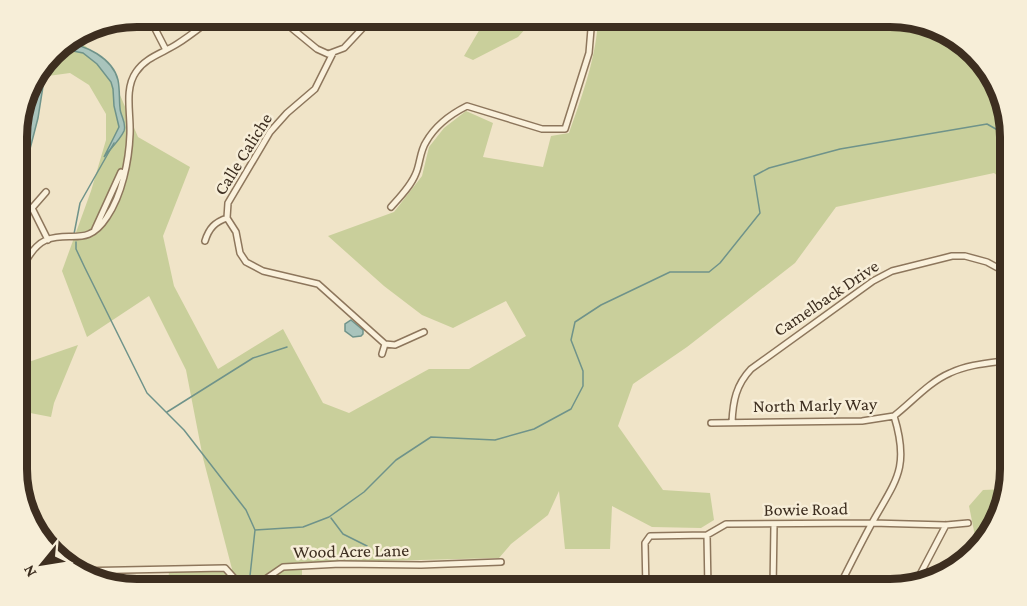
<svg xmlns="http://www.w3.org/2000/svg" width="1027" height="606" viewBox="0 0 1027 606" font-family="'Crimson Pro',serif">
  <style>
    .green { fill: #c9cf9b }
    .water { fill: #a9c4bc; stroke: #6f938a; stroke-width: 1.5 }
    .lines { fill: none; stroke-linecap: round; stroke-linejoin: round }
    .stream { stroke: #6f938a; stroke-width: 1.5 }
    .minor-casing { stroke: #8d765c; stroke-width: 8 }
    .minor { stroke: #faf1dc; stroke-width: 5 }
    .labels { text-anchor: middle; stroke-width: 5; stroke-linejoin: round; paint-order: stroke }
    .street-label { font-size: 18px; fill: #3d2e20; stroke: #f7eed8 }
    .rim { fill: none; stroke: #3d2e20; stroke-width: 8 }
  </style>
  <rect width="100%" height="100%" fill="#f0e4c8"/>
  <path class="green" d="M487 17H536L518 37 473 60 464 56Z
    M598 17H890L950 33 994 77 1010 129V185L994 173 836 207 795 263 687 347 633 384 618 426 663 490 710 493 714 520 701 528 652 527 612 506 610 549H565L559 491 548 515 511 544 499 558 302 563V589H169L168 582 169 572 219 570 226 573 232 569 203 458 186 370 149 296 87 337 62 271 91 191 106 140V114L89 85 70 73 48 76 39 71 57 47 70 39 80 42 97 55 114 81 138 137 190 167 163 236 174 286 218 369 283 329 323 403 349 413 429 369H469L526 336 506 301 453 328 422 315 384 286 328 236 394 212 422 176 429 147 444 128 466 111 493 123 483 157 543 167 551 136 569 133C582 96 597 56 598 17Z
    M78 345 54 403 51 417 25 412 17 421V366Z
    M1006 489 994 529 980 543 975 536 969 506 983 490Z"/>
  <path class="water" d="M64 44C85 43 113 59 118 80 120 90 119 99 120 108 120 115 127 123 124 131 120 140 110 149 104 157L119 127 114 106 113 89 111 82 97 64 83 53 73 51 65 52 58 57 49 68 44 80 38 118 30 149 17 170V147L28 115 37 76 55 50Z
    M351 320 363 330V334L361 336 353 337 345 331V324Z"/>
  <g class="lines">
    <path class="stream" d="M74 234 80 203 114 143
      M76 242V249L85 268 147 393 184 430 246 510 255 530 249 585
      M17 311C22 317 20 320 21 326 25 340 30 336 22 352L25 368 17 379
      M167 412 253 358 287 347
      M331 518 343 534 367 546
      M255 530 303 527 329 517 364 492 396 460 431 437 495 440 534 429 571 409 583 386V371L571 340 575 322 601 305 670 272H709L720 263 760 213 754 176 769 168 840 149 987 124 1010 137"/>
    <g class="minor-casing">
      <path id="minor" d="M149 17 166 50
        M278 17 317 49 328 54 344 48 373 17
        M46 192 32 208 48 240
        M391 207C400 197 411 186 416 173 420 164 420 151 426 142 435 126 451 114 467 106L542 129H565L589 53 592 17
        M227 218 236 232 240 253 246 262 263 271 318 284 385 344 395 345 424 332
        M95 229 121 172
        M205 241C209 228 215 222 227 218L228 203 270 132 287 113 315 89 333 53
        M17 280C23 266 31 247 46 240 71 230 87 248 107 217 122 195 129 161 130 134 131 114 124 89 136 72 146 57 163 53 177 44 190 36 202 26 214 17
        M382 354 385 344
        M732 422C733 401 736 385 751 369L873 281 892 271 952 256H965L987 262 998 268 1010 280
        M711 423 862 421 894 416C912 402 929 382 950 373 969 364 990 363 1010 360
        M707 535 708 589
        M74 571 225 568 243 588 251 589 283 567 340 564 421 565 501 562
        M915 584 946 525
        M646 589 645 543 650 536 707 535 726 524 872 523 946 525 968 523
        M773 589 774 525
        M838 589C849 567 860 545 872 523 896 480 910 468 894 416"/>
    </g>
    <use href="#minor" class="minor"/>
  </g>
  <g class="labels">
    <g class="street-label">
      <text transform="translate(243 154) rotate(-58)" y="6">Calle Caliche</text>
      <text transform="translate(826 298) rotate(-34)" y="6">Camelback Drive</text>
      <text transform="translate(815 405) rotate(-1)" y="6">North Marly Way</text>
      <text transform="translate(806 509) rotate(-1)" y="6">Bowie Road</text>
      <text transform="translate(351 551) rotate(-1)" y="6">Wood Acre Lane</text>
    </g>
  </g>
  <path d="M0 0H1027V606H0ZM137 27H890A110 110 0 0 1 1000 137V469A110 110 0 0 1 890 579H137A110 110 0 0 1 27 469V137A110 110 0 0 1 137 27Z" fill="#f7eed8" fill-rule="evenodd"/>
  <path class="rim" d="M137 27H890A110 110 0 0 1 1000 137V469A110 110 0 0 1 890 579H137A110 110 0 0 1 27 469V137A110 110 0 0 1 137 27Z"/>
  <g transform="translate(42 564) rotate(240)" stroke="#f7eed8" stroke-width="4.5" paint-order="stroke">
  <path d="M0-4.5L10 22L0 15L-10 22Z" fill="#3d2e20"/>
  <text y="-9" font-size="16" font-weight="bold" text-anchor="middle" fill="#3d2e20">N</text>
  </g>
</svg>
